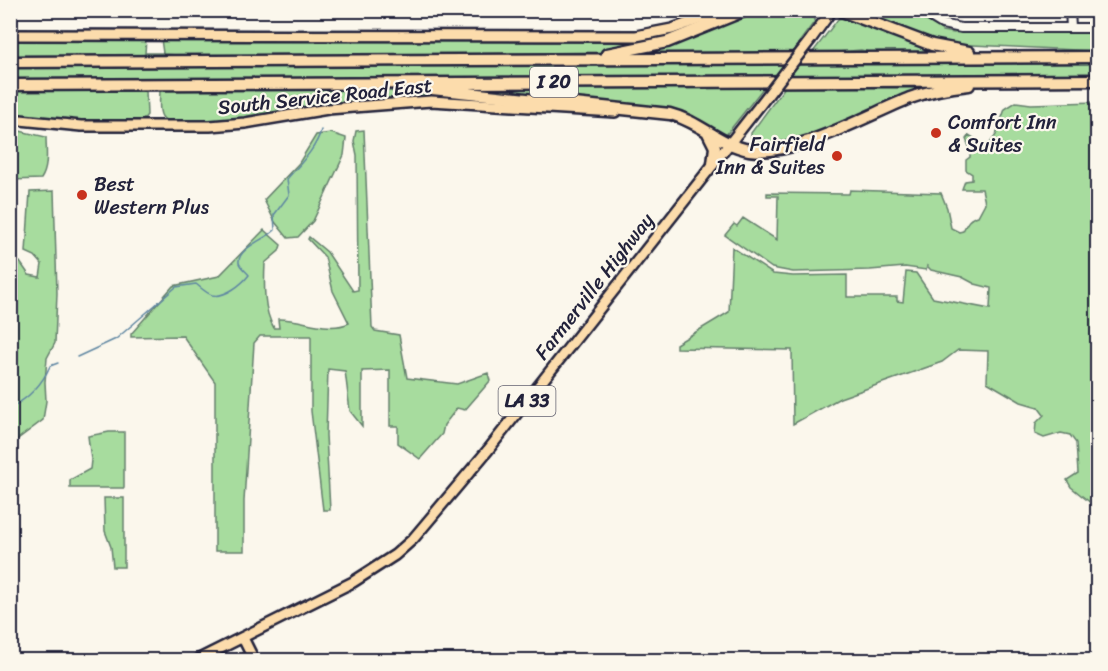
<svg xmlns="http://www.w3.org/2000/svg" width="1108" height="671" viewBox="0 0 1108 671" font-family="Sriracha,sans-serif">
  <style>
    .green { fill: #a7dc9e; stroke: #647f6c; stroke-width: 1.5 }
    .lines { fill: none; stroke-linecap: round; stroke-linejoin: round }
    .stream { stroke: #5e86a2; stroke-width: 1.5 }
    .minor-casing { stroke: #22223b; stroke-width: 12 }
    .major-casing { stroke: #22223b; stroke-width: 14 }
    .highway-casing { stroke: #22223b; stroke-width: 15 }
    .minor { stroke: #fbf7ec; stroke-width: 8 }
    .major { stroke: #fcdcac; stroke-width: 9 }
    .highway { stroke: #fcdcac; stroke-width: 10 }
    .major-bridge-casing { stroke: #22223b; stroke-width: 14; stroke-linecap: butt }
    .major-bridge { stroke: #fcdcac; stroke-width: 9 }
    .poi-dot { fill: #c8321e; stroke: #fbf7ec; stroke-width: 2 }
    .labels { text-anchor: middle; stroke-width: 4.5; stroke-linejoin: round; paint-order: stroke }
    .shield { fill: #fbf7ec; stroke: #636270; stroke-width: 1.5 }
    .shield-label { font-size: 18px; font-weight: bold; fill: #22223b }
    .street-label { font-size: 20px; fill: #22223b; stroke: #fbf7ec }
    .poi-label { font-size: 20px; fill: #22223b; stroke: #fbf7ec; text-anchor: start }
  </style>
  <rect width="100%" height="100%" fill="#fbf7ec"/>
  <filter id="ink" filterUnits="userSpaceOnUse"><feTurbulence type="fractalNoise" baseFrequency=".0167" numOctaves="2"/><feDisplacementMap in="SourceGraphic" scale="12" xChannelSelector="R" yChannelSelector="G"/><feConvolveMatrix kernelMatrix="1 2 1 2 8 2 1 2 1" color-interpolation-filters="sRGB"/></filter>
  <g filter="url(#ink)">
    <path class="green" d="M755 10 815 11V21L792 52H813L838 19 844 16 950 53 876 54 861 50 814 54 639 55Z
      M861 11H913L936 24 942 31 954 33 964 31H1097V51L951 44 876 20 864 15Z
      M704 23 674 37 604 52 388 55 196 56 161 54H146L135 57 11 58 10 39H146L145 53H163L161 39 644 38 673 33Z
      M1097 62 1098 75 11 79 10 66Z
      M943 84 815 134 780 145 755 146 751 141V133L785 87H764L726 135 691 116 670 108 596 103 470 88Z
      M10 88H107L120 91H146L147 115 142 121C98 122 55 120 11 116Z
      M169 88C279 88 390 87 500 100 457 98 414 96 372 100 312 106 254 122 194 122 185 122 175 123 166 120 157 117 160 99 160 91Z
      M1016 102 1031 104 1097 102V508L1071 487 1067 480 1078 473 1076 443 1070 435 1061 433 1044 438 1035 434 1036 423 1044 415 1038 407 1021 402 987 382 988 351 958 350 942 362 840 398 793 424 792 350 676 348V344L729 312 732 247 773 274 793 276 847 275V297H897V301L903 302 906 272 916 273 933 298 990 309 991 288 975 284 962 277 931 270 927 266 926 270 905 267 870 270 793 272 772 268 725 235 734 224 737 226 743 218 777 240 778 196H767V193L849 194 850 190 941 193 947 208 951 228 959 232 963 231C967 223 969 218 978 216L985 203 982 189H962L965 181 972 180V174L966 170V160L970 157V149L966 139 969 135 977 140 982 154 996 135 1005 109Z
      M11 129 46 137C46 151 49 167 41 179L11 180Z
      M364 130 372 327 375 331 399 335 407 378 457 384 488 373 490 381 465 410 457 408 444 425 442 434 420 459 398 443V426H390V370L362 371V426L350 411 345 371 328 369 326 435 330 510H323L311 411V336H260L254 343 244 501V551H215V382L183 336 131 337V334L173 286 219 276 264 230 281 245 279 251 265 263C264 283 263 310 274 328H279L278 319C301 318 327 333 349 323L333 291 325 257 308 239 309 237 327 252 353 291 358 290 357 155 354 141 356 131Z
      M331 133 346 138 344 155 313 221 298 237 288 238 275 222 264 200 299 163 316 135Z
      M54 191 57 293 55 343 47 358 45 382 46 401 43 420 15 441 11 442V267L20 262 29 275 40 277 42 264 35 256 26 252 30 192Z
      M109 432H124V488H70V480L90 469 91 460 88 436Z
      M104 498H124V567H113L111 547 105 531Z"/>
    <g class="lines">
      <path class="stream" d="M483 12 486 10
        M77 357 116 339 176 287 196 284C200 287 206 293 212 295 225 298 242 284 249 275 247 272 240 267 239 263 237 248 268 238 275 230L274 215 289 195 287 179C300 164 316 149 321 130
        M10 408C29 398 42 385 50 366L58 363"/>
      <g class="minor-casing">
        <path id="minor" d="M919 10 942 24 961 28H1098
          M1070 10 1071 28"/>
      </g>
      <g class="major-casing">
        <path id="major" d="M10 35 636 36 672 29 725 10
          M811 39 832 10
          M10 119 81 126H210L245 123 328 109 431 101 615 112
          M243 638 254 660
          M197 660 353 582 395 555 413 539 488 450 760 105"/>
      </g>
      <g class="highway-casing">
        <path id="highway" d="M839 10 932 45 969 52
          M607 54 667 42 746 10
          M10 62 1098 57
          M10 85 1098 80
          M432 89 670 114C699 121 720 145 749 150 795 157 867 115 910 98 929 91 949 87 969 85
          M708 133 715 147 713 164"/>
      </g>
      <use href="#minor" class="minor"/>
      <use href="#major" class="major"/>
      <use href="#highway" class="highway"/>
      <g class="major-bridge-casing">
        <path id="major-bridge" d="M760 105 811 39"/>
      </g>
      <use href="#major-bridge" class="major-bridge"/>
    </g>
  </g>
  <g class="poi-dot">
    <circle cx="936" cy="133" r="6"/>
    <circle cx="837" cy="156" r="6"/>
    <circle cx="82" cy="195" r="6"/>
  </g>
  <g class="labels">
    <g class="shield">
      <rect x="530" y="67" width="48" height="30" rx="4.5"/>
      <rect x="498.5" y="386" width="57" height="30" rx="4.5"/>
    </g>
    <g class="shield-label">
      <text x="554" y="88">I 20</text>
      <text x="527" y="407">LA 33</text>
    </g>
    <g class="street-label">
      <text transform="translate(325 96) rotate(-6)" y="7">South Service Road East</text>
      <text transform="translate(594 286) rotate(-52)" y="7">Farmerville Highway</text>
    </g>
    <g class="poi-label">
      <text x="948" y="129">Comfort Inn<tspan x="948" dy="23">&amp; Suites</tspan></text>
      <text x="825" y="151" text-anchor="end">Fairfield<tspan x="825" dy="23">Inn &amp; Suites</tspan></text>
      <text x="94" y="191">Best<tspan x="94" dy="23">Western Plus</tspan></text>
    </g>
  </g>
  <rect width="1108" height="671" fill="none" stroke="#fbf7ec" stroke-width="36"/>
  <rect x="18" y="18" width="1072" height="635" fill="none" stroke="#22223b" stroke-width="2" filter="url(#ink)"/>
</svg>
